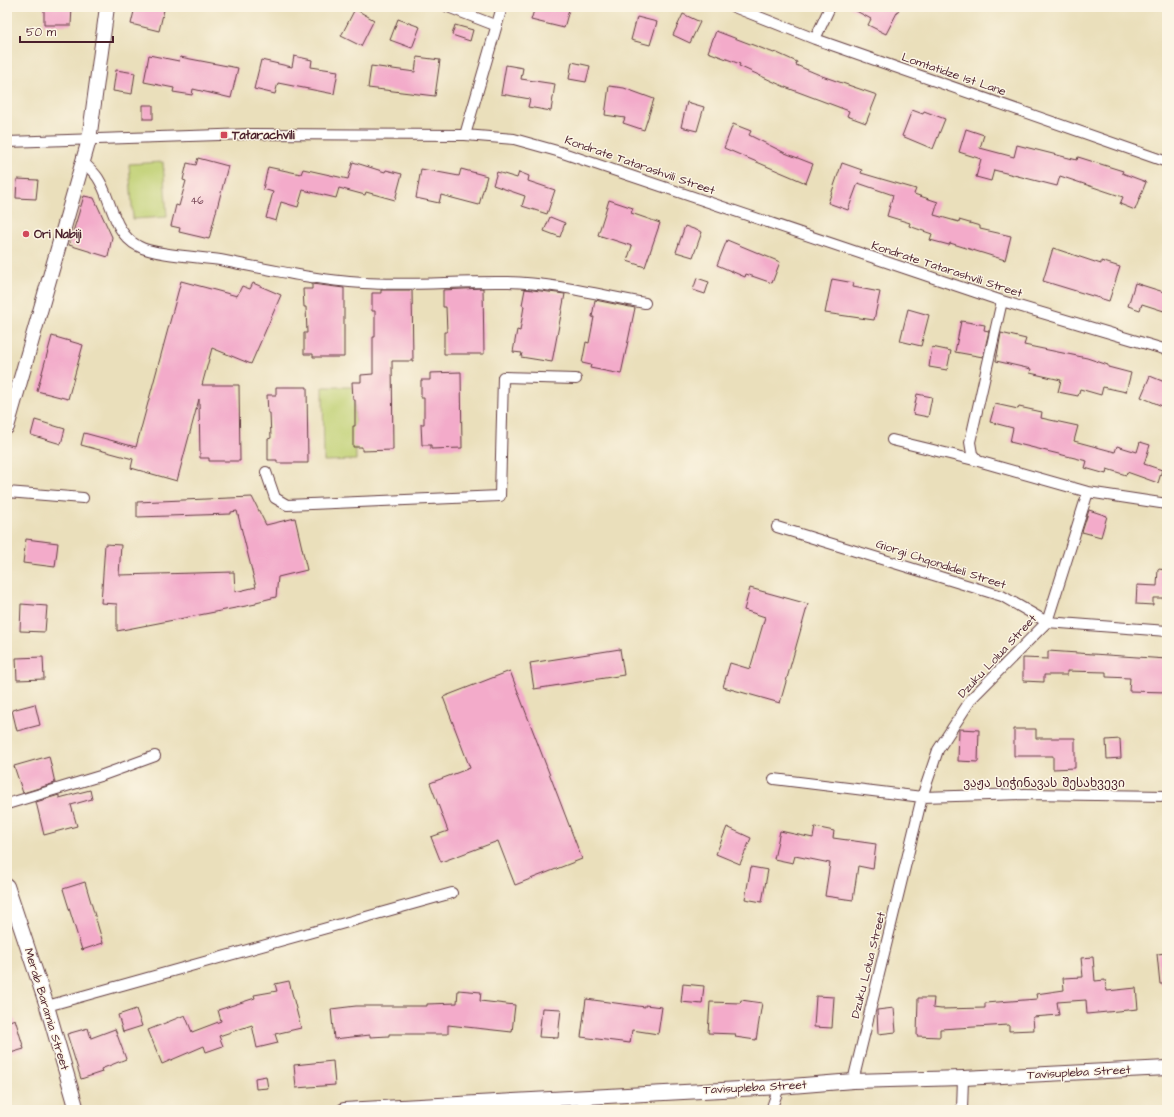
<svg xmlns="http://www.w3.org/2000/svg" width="1174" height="1117" viewBox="0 0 1174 1117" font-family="'Architects Daughter','Noto Sans Georgian',sans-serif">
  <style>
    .green { fill: #c0d073; stroke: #85784f }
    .building { fill: #f3abca }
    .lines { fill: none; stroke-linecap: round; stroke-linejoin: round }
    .minor-casing { stroke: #623c41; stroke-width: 12 }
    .secondary-casing { stroke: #623c41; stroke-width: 16 }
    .minor { stroke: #fff; stroke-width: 10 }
    .secondary { stroke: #fff; stroke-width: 14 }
    .poi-dot { fill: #d1495b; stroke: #fcf5e5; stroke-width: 1.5 }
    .labels { text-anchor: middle; stroke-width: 3; stroke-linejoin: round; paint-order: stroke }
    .number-label { font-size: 10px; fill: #744253 }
    .street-label { font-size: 12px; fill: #4a1f2b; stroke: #fcf5e5 }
    .poi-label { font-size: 12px; font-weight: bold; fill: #4a1f2b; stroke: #fcf5e5; text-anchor: start }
  </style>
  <rect width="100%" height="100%" fill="#fcf5e5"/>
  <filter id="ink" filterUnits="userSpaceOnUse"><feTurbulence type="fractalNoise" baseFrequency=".025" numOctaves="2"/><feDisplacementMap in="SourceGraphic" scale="8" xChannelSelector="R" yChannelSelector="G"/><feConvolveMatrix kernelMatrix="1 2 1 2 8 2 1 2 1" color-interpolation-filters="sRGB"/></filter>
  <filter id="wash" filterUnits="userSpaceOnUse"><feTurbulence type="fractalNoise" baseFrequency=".012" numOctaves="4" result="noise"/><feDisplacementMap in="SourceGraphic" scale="16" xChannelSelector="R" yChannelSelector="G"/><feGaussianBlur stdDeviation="0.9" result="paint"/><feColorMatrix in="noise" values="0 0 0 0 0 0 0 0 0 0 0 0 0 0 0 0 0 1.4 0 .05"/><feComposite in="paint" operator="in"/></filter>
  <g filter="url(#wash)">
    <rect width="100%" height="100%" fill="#eadfbb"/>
    <path class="green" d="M163 162 167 217 133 219 129 164Z
      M323 387H354L356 460 324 461Z"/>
    <g id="blocks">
      <path class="building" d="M44 7H72L71 25H44Z
        M135 7H152L164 10 159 31 131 24Z
        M535 7H557L569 10 564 28 531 20Z
        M849 7H900L886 34 868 25 871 19Z
        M355 9 374 20 361 46 341 36Z
        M683 14 700 22 690 43 673 35Z
        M637 17 657 22 650 45 631 40Z
        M398 19 420 27 412 48 390 40Z
        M455 25 473 30 470 41 452 35Z
        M716 31 774 53 775 52 797 62 796 65 822 76 877 95 866 123 847 116 849 111 785 87 739 66 740 64 708 52Z
        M149 55 179 61 180 57 238 68 231 98 193 89 192 95 173 92 174 88 144 82Z
        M294 56 312 60 311 67 338 71 334 94 278 83 275 94 254 89 261 60 292 67Z
        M417 57 440 60 435 96 368 88 371 66 415 72Z
        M572 62 590 66 586 82 569 79Z
        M506 65 523 68 521 79 555 84 551 111 528 107 530 99 501 94Z
        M116 70 135 73 132 94 113 91Z
        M609 86 624 88 654 99 644 130 623 123 625 118 605 115Z
        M687 102 704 107 697 131 681 127Z
        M143 105H153V119H143Z
        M912 110 923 114 924 111 945 119 933 149 902 136Z
        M733 124 751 131 749 135 785 153 813 164 806 183 724 148Z
        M966 129 984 135 980 148 1014 157 1017 145 1077 160 1078 157 1123 171 1122 173 1146 182 1135 210 1120 204 1123 197 1060 176 1057 186 994 170 991 181 976 177 981 159 959 152Z
        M198 158 228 166 209 239 179 232 180 228 171 226 176 205 179 206 186 181 183 180 187 163 196 165Z
        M353 162 385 172 386 170 402 174 395 200 366 192 365 195 339 188 336 198 303 190 298 207 281 202 276 221 266 218 273 192 263 189 268 167 301 174 303 169 348 179Z
        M842 163 862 170 861 173 916 189 914 194 938 202 934 215 959 222V220L980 226V229L1011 236 1005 260 950 243 949 245 930 240 932 234 909 226 910 223 887 216 893 195 858 183 848 210 828 203Z
        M421 169 459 176 461 169 487 176 479 205 441 195 439 203 416 198Z
        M497 172 517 178 519 172 529 176 528 181 555 190 547 214 522 206 525 196 493 185Z
        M17 179 38 180 36 199 16 198Z
        M84 196 94 198 112 237 108 257 69 245Z
        M609 200 633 208 631 213 660 223 645 267 627 261 632 246 598 235Z
        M550 217 565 223 560 237 544 231Z
        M685 226 702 232 693 257 676 252Z
        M727 240 780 262 772 283 746 274 745 277 717 265Z
        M1053 248 1101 264V261L1120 267 1109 301 1043 281Z
        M697 278 709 282 705 294 693 290Z
        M832 279 854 283 853 287 880 292 874 320 825 313Z
        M181 281 237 296 242 286 250 289 253 283 281 295 251 364 212 348 202 385H239L240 461H209V458H200L199 399 177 481 131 468 133 459 81 445 84 433 136 447Z
        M1135 283 1167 293V312L1142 304 1140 310 1128 306Z
        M312 284 344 288V357H313V354H304V333H307L306 307H304L303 289H312Z
        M483 288 484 354H444V332H447L446 307H443V290Z
        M525 289 565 294 552 362 521 357 522 353 513 352 517 330 520 331 524 306 522 305Z
        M381 290H412L413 361H392L393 450 362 451V447H353V426H355V400H353L352 382H361V375L373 374V337H375V311H372V293H381Z
        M595 300 635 308 621 374 590 368 591 365 582 363 586 342 589 343 594 317H592Z
        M908 309 929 315 921 346 900 341Z
        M961 321 985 325 984 330 989 331 983 357 955 352Z
        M1001 333 1026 339 1024 345 1087 358 1108 365V367L1131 373 1126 392 1103 387 1101 395 1080 389 1078 396 1058 392 1061 380 1030 373 1031 369 996 361Z
        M52 336 83 345 68 399 37 391Z
        M932 347 951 351 947 370 929 367Z
        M461 372 462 448 431 449V445H422L421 424H424V398H421V380H430V373Z
        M1150 376 1167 383V395L1162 406 1141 397Z
        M276 387H307L308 463H277V460H268V439L271 438 270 413H268L267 395H276Z
        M917 394 932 397 928 417 913 414Z
        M995 404 1018 409 1019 407 1042 412 1041 418 1078 426 1074 441 1115 452 1117 446 1137 452 1140 442 1150 445 1144 464 1162 470 1158 483 1127 472 1126 475 1107 469 1106 474 1085 468 1087 461 1010 442 1013 428 990 422Z
        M35 420 65 429 61 444 31 435Z
        M252 497 266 525 295 518 307 570 278 577 276 597 256 602V604L117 631V604L101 603 105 544 121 545 119 575 234 572 235 592 256 587 237 511 231 512V514L137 517V502Z
        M1089 510 1107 516 1101 537 1082 532Z
        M26 539 58 543 55 567 23 563Z
        M1158 569 1167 570V598H1153V605L1136 604 1137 585 1157 586Z
        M750 588 808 604 780 703 723 687 730 663 750 669 765 617 744 610Z
        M21 604 47 606 45 632 20 631Z
        M620 649 624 675 534 689 530 663Z
        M1048 651 1167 659V692L1129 691 1130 678 1106 677V672L1067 671V675H1044V682L1023 681V658L1048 659Z
        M43 657 44 679 17 680 16 658Z
        M510 671 582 859 515 885 498 841 441 862 431 837 448 831 430 783 470 768 443 697Z
        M35 704 40 725 17 731 12 710Z
        M959 729 979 730 978 762 958 761Z
        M1014 729H1036V738H1075V768L1053 769V756H1014Z
        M1120 739 1121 758 1107 759 1106 740Z
        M49 756 55 783 23 793 14 766Z
        M90 790 92 799 71 805 77 826 44 835 36 802 59 795V798Z
        M727 827 751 838 740 864 716 854Z
        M815 827 834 831 833 838 876 844 873 869 858 866 853 900 825 896 830 863 795 856 793 863 774 859 780 831 813 838Z
        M751 867 768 870 762 902 745 899Z
        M85 882 103 943 82 950 63 889Z
        M1167 953V984H1160L1157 954Z
        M1093 957 1095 981 1105 980 1107 991 1136 988 1138 1009 1087 1014 1086 1000 1057 1002 1059 1015 1033 1017 1034 1030 1009 1031V1025L940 1029V1037L917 1036 918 998H934L933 1008 941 1009 985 1008V1003L1037 999 1036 994 1064 990 1063 978 1083 977 1081 958Z
        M289 981 301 1028 275 1034 278 1043 257 1048 252 1025 219 1036 223 1046 206 1052 204 1046 162 1064 148 1030 185 1015 192 1032 221 1021 218 1010 255 998 254 995 277 991 275 984Z
        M683 984 704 986 702 1004 681 1002Z
        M458 990 481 992 480 1001 515 1005 512 1032 448 1025V1034H389V1036L370 1037V1035L334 1039 331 1009 356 1006H427V1004L457 1003Z
        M816 996 834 997 832 1028 814 1027Z
        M586 999 645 1007V1005L662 1007 658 1034 632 1030 630 1043 581 1037Z
        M741 1000 762 1003 756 1040 735 1037 736 1034 708 1033 710 1002 740 1003Z
        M542 1008 561 1009 558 1038 539 1037Z
        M894 1008 896 1032 878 1034 877 1010Z
        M136 1009 142 1026 123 1032 118 1015Z
        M15 1019 24 1049 7 1054V1022Z
        M88 1028 91 1038 115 1029 126 1059 101 1069 102 1072 81 1079 67 1034Z
        M333 1061 335 1085 296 1088 294 1065Z
        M266 1076 268 1088 256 1089 255 1078Z"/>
    </g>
  </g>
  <g filter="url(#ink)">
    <use href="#blocks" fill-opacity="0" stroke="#623c41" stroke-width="1"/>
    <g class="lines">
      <g class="minor-casing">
        <path id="minor" d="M448 7 497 26
          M734 7 815 39 1167 162
          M815 39 830 7
          M465 135 502 7
          M7 142 250 134 465 135 514 139 557 151 1002 301 1167 350
          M83 162C88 167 94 172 98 178 112 200 113 233 138 246 154 255 199 257 220 260 267 269 314 280 363 283 411 286 459 281 508 282 554 283 600 295 645 303
          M892 440 978 461
          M266 472 275 498 287 505 500 496 503 377 576 379
          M7 492 83 498
          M1088 492 1167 504
          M777 527 1002 596 1047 622 1167 631
          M774 779 922 797 1025 794 1167 796
          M7 804 100 776 155 756
          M47 1006 452 893
          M853 1081 922 797 938 750 972 698 1047 622 1088 492 978 461 972 454 970 442 1002 301
          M771 1110 779 1087
          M962 1110 963 1078"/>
      </g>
      <g class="secondary-casing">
        <path id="secondary" d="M7 427 89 140 107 7
          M7 886 47 1006 77 1110
          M344 1110 779 1087 853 1081 963 1078 1167 1068"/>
      </g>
      <use href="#minor" class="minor"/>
      <use href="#secondary" class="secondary"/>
    </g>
  </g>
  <g class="poi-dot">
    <rect x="220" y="131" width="8" height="8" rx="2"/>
    <circle cx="26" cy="234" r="4"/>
  </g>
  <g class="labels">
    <g class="number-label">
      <text x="197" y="204">46</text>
    </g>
    <g class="street-label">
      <text transform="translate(954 74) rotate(19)" y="4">Lomtatidze 1st Lane</text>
      <text transform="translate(640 165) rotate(19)" y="4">Kondrate Tatarashvili Street</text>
      <text transform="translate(947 269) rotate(18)" y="4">Kondrate Tatarashvili Street</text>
      <text transform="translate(941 564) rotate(18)" y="4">Giorgi Chqondideli Street</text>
      <text transform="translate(997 656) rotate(-47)" y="4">Dzuku Lolua Street</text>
      <text x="1044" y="787">ვაჟა სიჭინავას შესახვევი</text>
      <text transform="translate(868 965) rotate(-76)" y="4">Dzuku Lolua Street</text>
      <text transform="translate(47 1009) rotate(73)" y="4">Merab Baramia Street</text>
      <text transform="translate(1079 1072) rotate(-3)" y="4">Tavisupleba Street</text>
      <text transform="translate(755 1087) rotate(-3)" y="4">Tavisupleba Street</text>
    </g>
    <g class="poi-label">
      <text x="232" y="139">Tatarachvili</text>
      <text x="34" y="238">Ori Nabiji</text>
    </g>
  </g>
  <rect width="1174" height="1117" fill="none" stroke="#fcf5e5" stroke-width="24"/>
  <path d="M20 36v6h93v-6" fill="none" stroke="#4a1f2b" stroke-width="2"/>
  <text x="26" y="36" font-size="12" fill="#4a1f2b" stroke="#fcf5e5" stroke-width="3" paint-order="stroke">50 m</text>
</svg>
